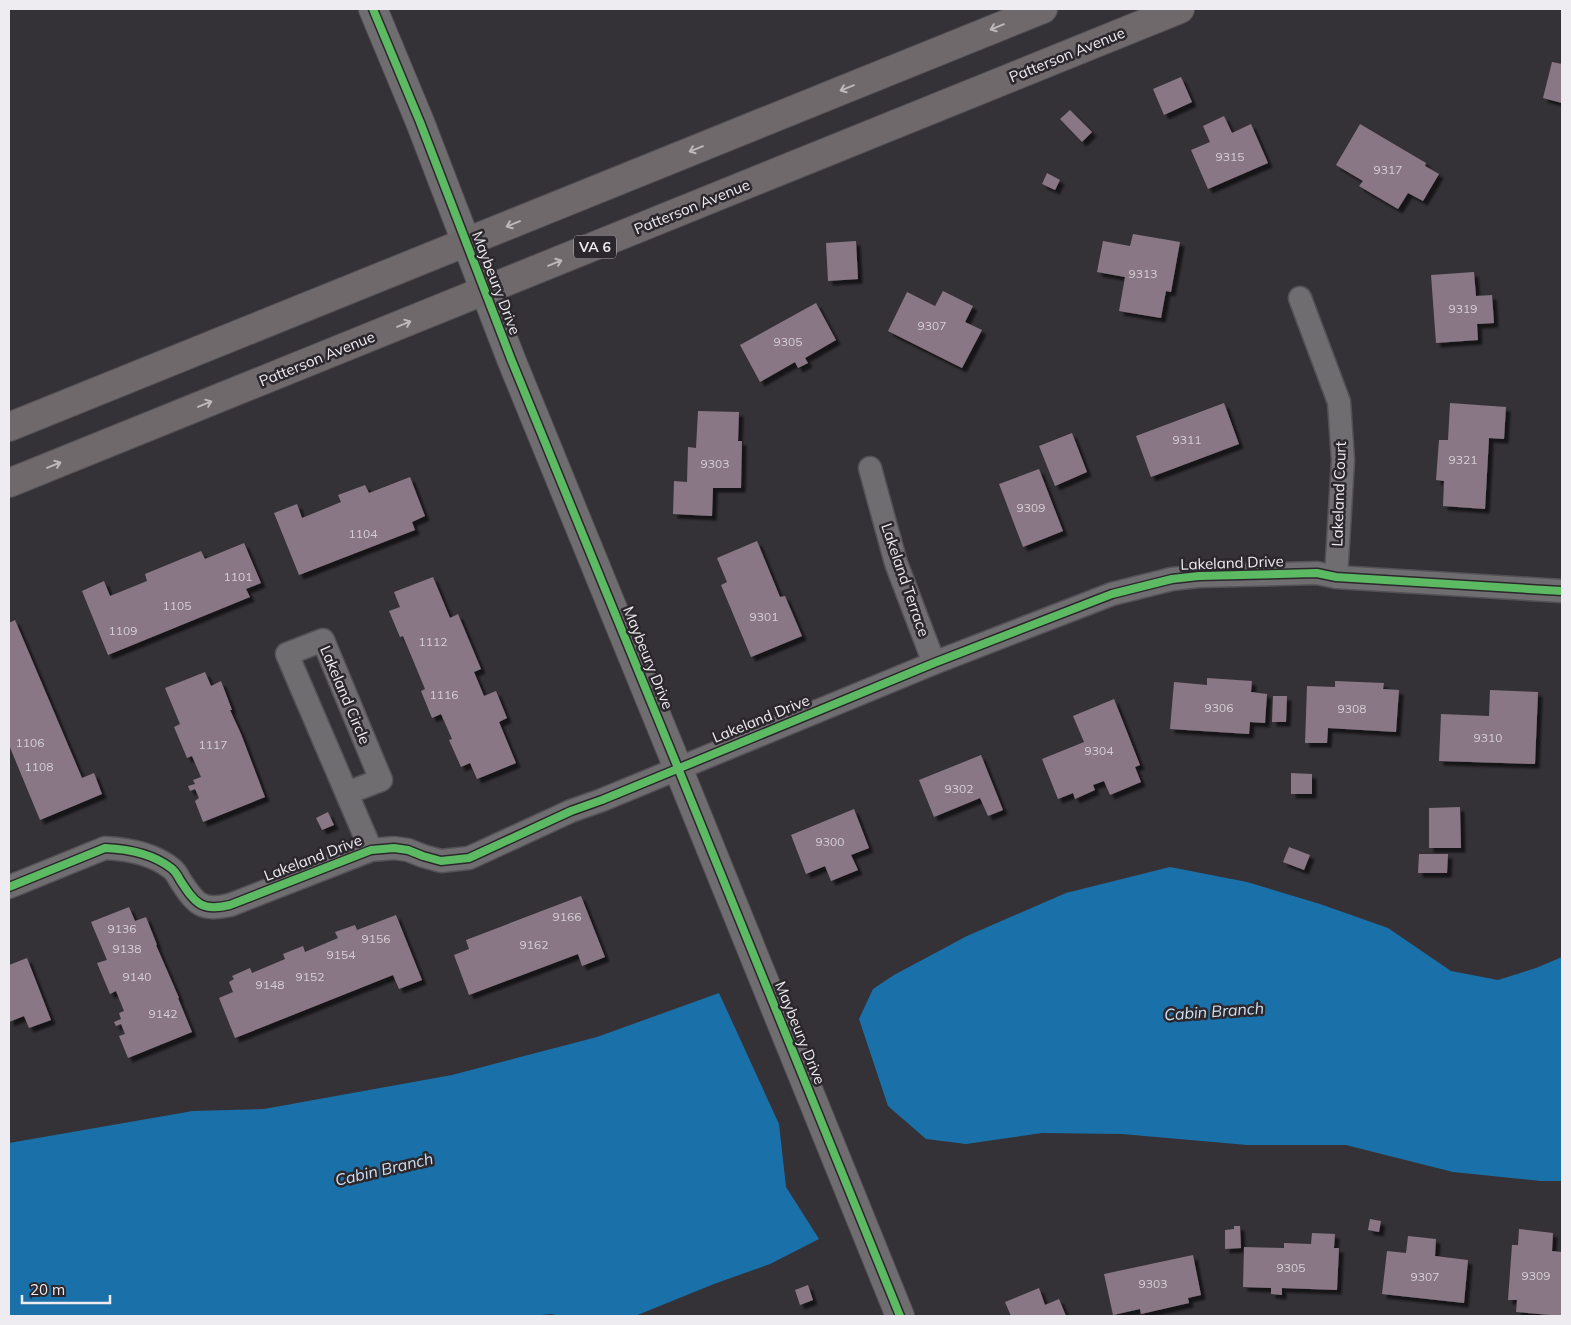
<svg xmlns="http://www.w3.org/2000/svg" width="1571" height="1325" viewBox="0 0 1571 1325" font-family="Mulish,sans-serif">
  <style>
    .water { fill: #1a71a9 }
    .building { fill: #897785; filter: url(#shadow) }
    .lines { fill: none; stroke-linecap: round; stroke-linejoin: round }
    .street-casing { stroke: #535155; stroke-width: 25 }
    .secondary-casing { stroke: #535155; stroke-width: 30 }
    .primary-casing { stroke: #535155; stroke-width: 30 }
    .street { stroke: #6f6d70; stroke-width: 22 }
    .secondary { stroke: #6f6d70; stroke-width: 28 }
    .primary { stroke: #70696b; stroke-width: 28 }
    .cycleway-casing { stroke: #2b272d; stroke-width: 11 }
    .cycleway { stroke: #5cba63; stroke-width: 8 }
    .oneway { stroke: #bcb8bb }
    .labels { text-anchor: middle; stroke-width: 5; stroke-linejoin: round; paint-order: stroke }
    .number-label { font-size: 12px; fill: #d5cfd5 }
    .shield { fill: #2b272d; stroke: #b4b1b6; stroke-width: 1 }
    .shield-label { font-size: 14px; font-weight: bold; fill: #eeecf0 }
    .street-label { font-size: 15px; fill: #eeecf0; stroke: #2b272d }
    .water-label { font-size: 16px; font-style: italic; fill: #cce0f0; stroke: #2b272d }
  </style>
  <defs>
    <filter id="shadow"><feDropShadow dx="4.5" dy="4.5" stdDeviation="1" flood-color="#0009"/></filter>
  </defs>
  <rect width="100%" height="100%" fill="#353237"/>
  <path class="water" d="M1170 867 1247 882 1320 904 1388 928 1451 971 1498 980 1536 968 1562 957V1181H1541L1453 1172 1346 1145H1247L1122 1134 1042 1133 966 1144 926 1139 888 1106 859 1019 873 989 894 975 967 936 1066 893Z
    M719 993 779 1124 786 1187 819 1239 770 1264 714 1284 635 1316H561L551 1314 532 1316H9V1143L193 1111 264 1109 452 1075 597 1037Z"/>
  <path class="building" d="M1552 62 1562 64V103L1543 98Z
    M1181 77 1192 102 1164 115 1153 89Z
    M1070 110 1092 132 1082 142 1060 119Z
    M1224 116 1232 133 1251 124 1268 163 1208 189 1191 150 1210 142 1203 126Z
    M1360 124 1426 163 1425 166 1439 174 1423 201 1408 193 1398 209 1359 186 1363 181 1336 165Z
    M1047 173 1060 180 1055 190 1042 184Z
    M1133 234 1180 242 1171 292 1166 291 1161 318 1119 311 1125 277 1097 272 1103 241 1130 246Z
    M856 241 858 279 828 281 826 243Z
    M1474 272 1476 296 1492 295 1494 323 1477 324 1478 340 1436 343 1431 275Z
    M943 291 973 306 965 322 982 330 962 368 888 331 907 292 935 306Z
    M816 303 836 340 805 358 808 363 798 368 795 362 760 382 740 345Z
    M1224 403 1239 444 1151 477 1136 436Z
    M1450 403 1506 407 1504 439 1489 438 1485 509 1443 506 1444 481 1436 480 1439 440H1448Z
    M698 411 739 412 738 441H742L741 488H713L712 516 673 514 674 481 687 482 688 447 696 448Z
    M1072 433 1087 472 1055 486 1039 446Z
    M1039 469 1063 531 1023 547 999 484Z
    M410 477 425 516 412 522 415 530 299 575 274 513 297 504 302 518 341 502 338 495 365 485 369 493Z
    M757 541 780 597 785 596 802 636 751 657 721 585 727 582 717 558Z
    M244 543 261 583 246 589 250 597 108 655 82 591 104 581 110 596 147 581 145 574 201 551 205 559Z
    M433 577 450 618 458 614 481 669 474 672 484 696 496 691 507 718 499 722 516 763 477 779 470 763 461 767 449 740 452 739 441 714 432 718 421 691 425 689 403 636 400 637 389 611 400 607 394 592Z
    M15 620 82 778 94 773 102 794 40 820 9 745V623Z
    M205 672 211 686 221 681 232 710H230L241 734 265 797 203 822 195 801 199 798 195 789 190 791 188 786 195 784 193 780 201 777 192 756 187 758 174 727 180 724 165 688Z
    M1207 678 1252 681 1251 692 1267 694 1265 723 1250 722 1249 734 1170 729 1174 682 1207 685Z
    M1335 681 1384 683 1383 689 1399 690 1396 732 1328 728 1327 743H1305L1307 686 1335 687Z
    M1490 690 1538 692 1535 764 1439 761 1441 714 1489 716Z
    M1273 696H1287L1286 722H1272Z
    M1114 699 1140 765 1135 767 1141 782 1110 795 1104 781 1093 785 1095 790 1075 799 1073 793 1058 799 1042 759 1084 742 1073 716Z
    M981 755 1003 810 988 816 980 798 934 817 919 780Z
    M1291 773 1312 774V794H1291Z
    M1460 807 1461 848H1429V808Z
    M854 809 869 848 851 855 858 870 831 881 825 866 806 874 791 835Z
    M328 812 334 825 322 830 316 818Z
    M1289 847 1310 855 1304 870 1283 862Z
    M1419 854H1448L1447 873H1418Z
    M581 896 605 957 582 966 578 954 469 995 454 955 469 949 466 940Z
    M129 907 135 921 146 917 157 945H156L179 998H178L192 1032 128 1058 119 1036 125 1034 121 1024 116 1026 114 1022 121 1019 119 1013 124 1011 116 991 110 994 97 963 107 960 91 922Z
    M396 915 422 980 399 989 393 975 235 1038 219 998 233 992 229 982 234 979 232 976 250 968 252 973 285 959 283 954 303 946 305 952 338 938 335 932 355 925 357 930Z
    M27 958 51 1020 29 1028 24 1016 9 1022V965Z
    M1370 1219 1381 1221 1379 1232 1368 1230Z
    M1234 1226H1240L1241 1248 1225 1249V1230L1234 1229Z
    M1519 1229 1553 1233 1552 1251 1562 1252V1316L1516 1312 1517 1300H1508L1512 1245H1518Z
    M1312 1233 1335 1234 1334 1248H1339L1337 1290 1282 1288V1295L1271 1294V1288L1243 1287 1244 1247 1284 1248V1243L1311 1244Z
    M1408 1236 1436 1239 1435 1256 1468 1260 1464 1303 1382 1294 1387 1251 1406 1253Z
    M1193 1255 1201 1295 1188 1298 1189 1303 1141 1314 1140 1309 1113 1315 1104 1274Z
    M808 1285 813 1300 800 1305 795 1290Z
    M1039 1288 1045 1305 1059 1299 1066 1316H1011L1005 1302Z"/>
  <g class="lines">
    <g class="street-casing">
      <path id="street" d="M1300 298 1339 402 1343 460 1336 577
        M870 468 896 563 934 663
        M347 793 381 780 323 640 287 654 371 850
        M9 887 105 848C128 849 153 854 171 868 175 871 178 876 180 880 195 903 201 912 230 905L371 850 394 848 408 850 423 856 441 861 469 858 571 811 602 800 934 663 1112 594 1172 579 1199 576 1317 573 1336 577 1562 591"/>
    </g>
    <g class="secondary-casing">
      <path id="secondary" d="M373 9 420 122 511 359 678 768 900 1316"/>
    </g>
    <g class="primary-casing">
      <path id="primary" d="M9 427 1043 9
        M9 483 1180 9"/>
    </g>
    <use href="#street" class="street"/>
    <use href="#secondary" class="secondary"/>
    <use href="#primary" class="primary"/>
    <g class="cycleway-casing">
      <path id="cycleway" d="M373 9 420 122 511 359 678 768 900 1316
        M9 887 105 848C128 849 153 854 171 868 175 871 178 876 180 880 195 903 201 912 230 905L371 850 394 848 408 850 423 856 441 861 469 858 571 811 602 800 934 663 1112 594 1172 579 1199 576 1317 573 1336 577 1562 591"/>
    </g>
    <use href="#cycleway" class="cycleway"/>
  </g>
  <defs><path id="oneway-shaft" d="M-6 0H5M1.5-3L5.5 0L1.5 3" fill="none" stroke-width="1.6" stroke-linecap="round" stroke-linejoin="round" transform="scale(1.25)"/></defs>
  <g class="oneway">
    <use href="#oneway-shaft" transform="translate(997 27) rotate(158)"/>
    <use href="#oneway-shaft" transform="translate(847 88) rotate(158)"/>
    <use href="#oneway-shaft" transform="translate(696 149) rotate(158)"/>
    <use href="#oneway-shaft" transform="translate(513 224) rotate(158)"/>
    <use href="#oneway-shaft" transform="translate(555 263) rotate(-22)"/>
    <use href="#oneway-shaft" transform="translate(404 324) rotate(-22)"/>
    <use href="#oneway-shaft" transform="translate(205 404) rotate(-22)"/>
    <use href="#oneway-shaft" transform="translate(54 465) rotate(-22)"/>
  </g>
  <g class="labels">
    <g class="number-label">
      <text x="1230" y="161">9315</text>
      <text x="1388" y="174">9317</text>
      <text x="1143" y="278">9313</text>
      <text x="1463" y="313">9319</text>
      <text x="932" y="330">9307</text>
      <text x="788" y="346">9305</text>
      <text x="1187" y="444">9311</text>
      <text x="1463" y="464">9321</text>
      <text x="715" y="468">9303</text>
      <text x="1031" y="512">9309</text>
      <text x="363" y="538">1104</text>
      <text x="238" y="581">1101</text>
      <text x="177" y="610">1105</text>
      <text x="764" y="621">9301</text>
      <text x="123" y="635">1109</text>
      <text x="433" y="646">1112</text>
      <text x="444" y="699">1116</text>
      <text x="1219" y="712">9306</text>
      <text x="1352" y="713">9308</text>
      <text x="1488" y="742">9310</text>
      <text x="30" y="747">1106</text>
      <text x="213" y="749">1117</text>
      <text x="1099" y="755">9304</text>
      <text x="39" y="771">1108</text>
      <text x="959" y="793">9302</text>
      <text x="830" y="846">9300</text>
      <text x="567" y="921">9166</text>
      <text x="122" y="933">9136</text>
      <text x="376" y="943">9156</text>
      <text x="534" y="949">9162</text>
      <text x="127" y="953">9138</text>
      <text x="341" y="959">9154</text>
      <text x="137" y="981">9140</text>
      <text x="310" y="981">9152</text>
      <text x="270" y="989">9148</text>
      <text x="163" y="1018">9142</text>
      <text x="1291" y="1272">9305</text>
      <text x="1536" y="1280">9309</text>
      <text x="1425" y="1281">9307</text>
      <text x="1153" y="1288">9303</text>
    </g>
    <rect class="shield" x="574" y="235.5" width="42" height="23" rx="4"/>
    <g class="shield-label">
      <text x="595" y="252">VA 6</text>
    </g>
    <g class="street-label">
      <text transform="translate(1067 55) rotate(-22)" y="5">Patterson Avenue</text>
      <text transform="translate(692 207) rotate(-22)" y="5">Patterson Avenue</text>
      <text transform="translate(496 283) rotate(69)" y="5">Maybeury Drive</text>
      <text transform="translate(317 359) rotate(-22)" y="5">Patterson Avenue</text>
      <text transform="translate(1339 494) rotate(-88)" y="5">Lakeland Court</text>
      <text transform="translate(1232 563) rotate(-2)" y="5">Lakeland Drive</text>
      <text transform="translate(905 580) rotate(71)" y="5">Lakeland Terrace</text>
      <text transform="translate(648 658) rotate(68)" y="5">Maybeury Drive</text>
      <text transform="translate(345 695) rotate(67)" y="5">Lakeland Circle</text>
      <text transform="translate(761 719) rotate(-22)" y="5">Lakeland Drive</text>
      <text transform="translate(313 858) rotate(-21)" y="5">Lakeland Drive</text>
      <text transform="translate(800 1033) rotate(68)" y="5">Maybeury Drive</text>
    </g>
    <g class="water-label">
      <text transform="translate(1214 1011) rotate(-4)" y="6">Cabin Branch</text>
      <text transform="translate(384 1169) rotate(-13)" y="6">Cabin Branch</text>
    </g>
  </g>
  <rect width="1571" height="1325" fill="none" stroke="#eeecf0" stroke-width="20"/>
  <path d="M22 1295v8h88v-8" fill="none" stroke="#eeecf0" stroke-width="2.5"/>
  <text x="30" y="1295" font-size="15" fill="#eeecf0" stroke="#2b272d" stroke-width="4" paint-order="stroke">20 m</text>
</svg>
